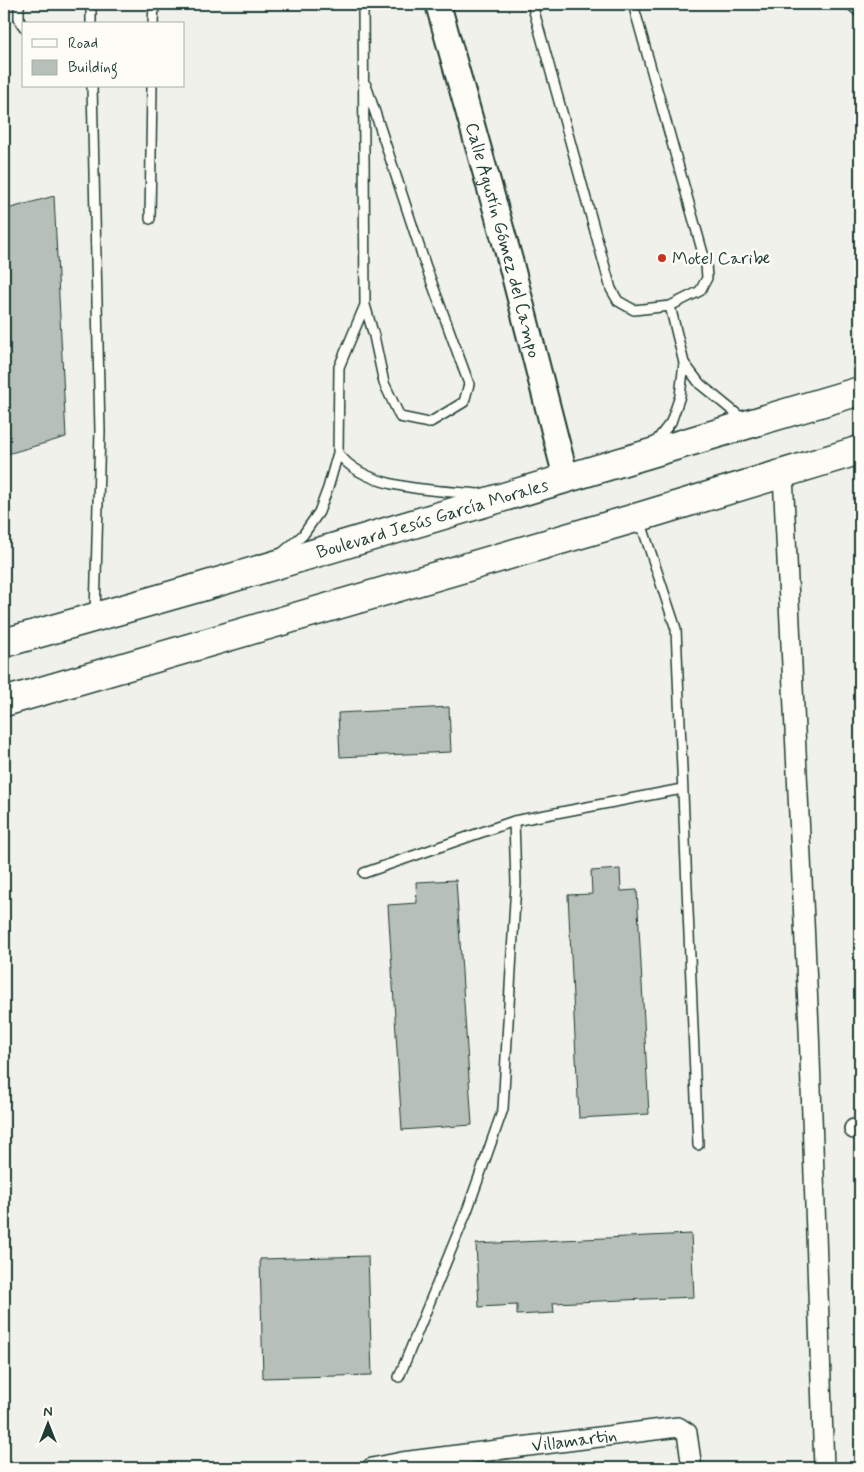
<svg xmlns="http://www.w3.org/2000/svg" width="864" height="1472" viewBox="0 0 864 1472" font-family="Mynerve,sans-serif">
  <style>
    .building { fill: #b6bfb8; stroke: #1f3d34 }
    .lines { fill: none; stroke-linecap: round; stroke-linejoin: round }
    .service-casing { stroke: #1f3d34; stroke-width: 12 }
    .minor-casing { stroke: #1f3d34; stroke-width: 22 }
    .tertiary-casing { stroke: #1f3d34; stroke-width: 28 }
    .primary-casing { stroke: #1f3d34; stroke-width: 31 }
    .service { stroke: #fdfcf7; stroke-width: 9 }
    .minor { stroke: #fdfcf7; stroke-width: 19 }
    .tertiary { stroke: #fdfcf7; stroke-width: 24 }
    .primary { stroke: #fdfcf7; stroke-width: 28 }
    .poi-dot { fill: #c8321e; stroke: #fdfcf7; stroke-width: 2 }
    .labels { text-anchor: middle; stroke-width: 5; stroke-linejoin: round; paint-order: stroke }
    .street-label { font-size: 18px; fill: #1f3d34; stroke: #fdfcf7 }
    .poi-label { font-size: 18px; fill: #1f3d34; stroke: #fdfcf7; text-anchor: start }
  </style>
  <rect width="100%" height="100%" fill="#f0f1eb"/>
  <filter id="ink" filterUnits="userSpaceOnUse"><feTurbulence type="fractalNoise" baseFrequency=".02" numOctaves="2"/><feDisplacementMap in="SourceGraphic" scale="10" xChannelSelector="R" yChannelSelector="G"/><feConvolveMatrix kernelMatrix="1 2 1 2 8 2 1 2 1" color-interpolation-filters="sRGB"/></filter>
  <g filter="url(#ink)">
    <path class="building" d="M54 196 66 437 4 455V210Z
      M449 707 451 752 340 757 338 713Z
      M620 869 621 891 637 890 649 1114 579 1118 568 895 592 894 591 871Z
      M456 880 472 1125 402 1130 388 905 417 903 416 882Z
      M691 1234 694 1297 553 1303 554 1313 517 1315V1305L479 1307 476 1244Z
      M368 1256 372 1375 263 1378 260 1259Z"/>
    <g class="lines">
      <g class="service-casing">
        <path id="service" d="M19 4V20L24 27
          M91 4V24
          M532 4 611 289 618 301 634 310 670 306 700 291 707 278 706 264 633 4
          M850 4 860 13
          M153 24 154 4
          M92 86 100 431 95 614
          M150 219 152 86
          M365 305 374 336 384 383 400 417 429 423 464 402 469 384 425 264 366 85
          M684 363 700 384 744 420
          M654 444 671 422 680 396 684 363 670 306
          M338 453C366 491 435 490 479 494
          M640 520 676 629 698 1145
          M282 553 303 535 319 512 328 488 338 453 339 367 365 305 363 4
          M364 873 514 821
          M399 1377 467 1211 503 1109 516 883 514 821 682 789"/>
      </g>
      <g class="minor-casing">
        <g id="minor">
          <path d="M783 474 809 1028 824 1468"/>
          <path d="M854 1129H860"/>
          <path id="s1" d="M372 1468 402 1462 678 1427 687 1433 692 1468"/>
        </g>
      </g>
      <g class="tertiary-casing">
        <g id="tertiary">
          <path id="s2" d="M438 4 510 260 566 478"/>
        </g>
      </g>
      <g class="primary-casing">
        <g id="primary">
          <path id="s3" d="M4 643 201 587 860 391"/>
          <path d="M4 702 639 517 860 450"/>
        </g>
      </g>
      <use href="#service" class="service"/>
      <use href="#minor" class="minor"/>
      <use href="#tertiary" class="tertiary"/>
      <use href="#primary" class="primary"/>
    </g>
  </g>
  <circle class="poi-dot" cx="662" cy="258" r="5"/>
  <g class="labels">
    <g class="street-label">
      <text dy="6" stroke="none"><textPath href="#s2" startOffset="245">Calle Agustín Gómez del Campo</textPath></text>
      <text dy="6" stroke="none"><textPath href="#s3" startOffset="446">Boulevard Jesús García Morales</textPath></text>
      <text dy="6" stroke="none"><textPath href="#s1" startOffset="204">Villamartin</textPath></text>
    </g>
    <g class="poi-label">
      <text x="672" y="264">Motel Caribe</text>
    </g>
  </g>
  <rect width="864" height="1472" fill="none" stroke="#fdfcf7" stroke-width="20"/>
  <rect x="10" y="10" width="844" height="1452" fill="none" stroke="#1f3d34" stroke-width="2" filter="url(#ink)"/>
  <rect x="22" y="22" width="162" height="65" fill="#fdfcf7" stroke="#a4b0a9"/>
  <rect x="32" y="39" width="25" height="8" fill="#fdfcf7" stroke="#a4b0a9"/>
  <text x="68" y="48" font-size="15" fill="#1f3d34">Road</text>
  <rect x="32" y="60" width="25" height="15" fill="#b6bfb8" stroke="#a4b0a9"/>
  <text x="68" y="72" font-size="15" fill="#1f3d34">Building</text>
  <g transform="translate(48 1424)" stroke="#fdfcf7" stroke-width="4" paint-order="stroke">
  <path d="M0-4L9 19L0 12L-9 19Z" fill="#1f3d34"/>
  <text y="-8" font-size="14" font-weight="bold" text-anchor="middle" fill="#1f3d34">N</text>
  </g>
</svg>
